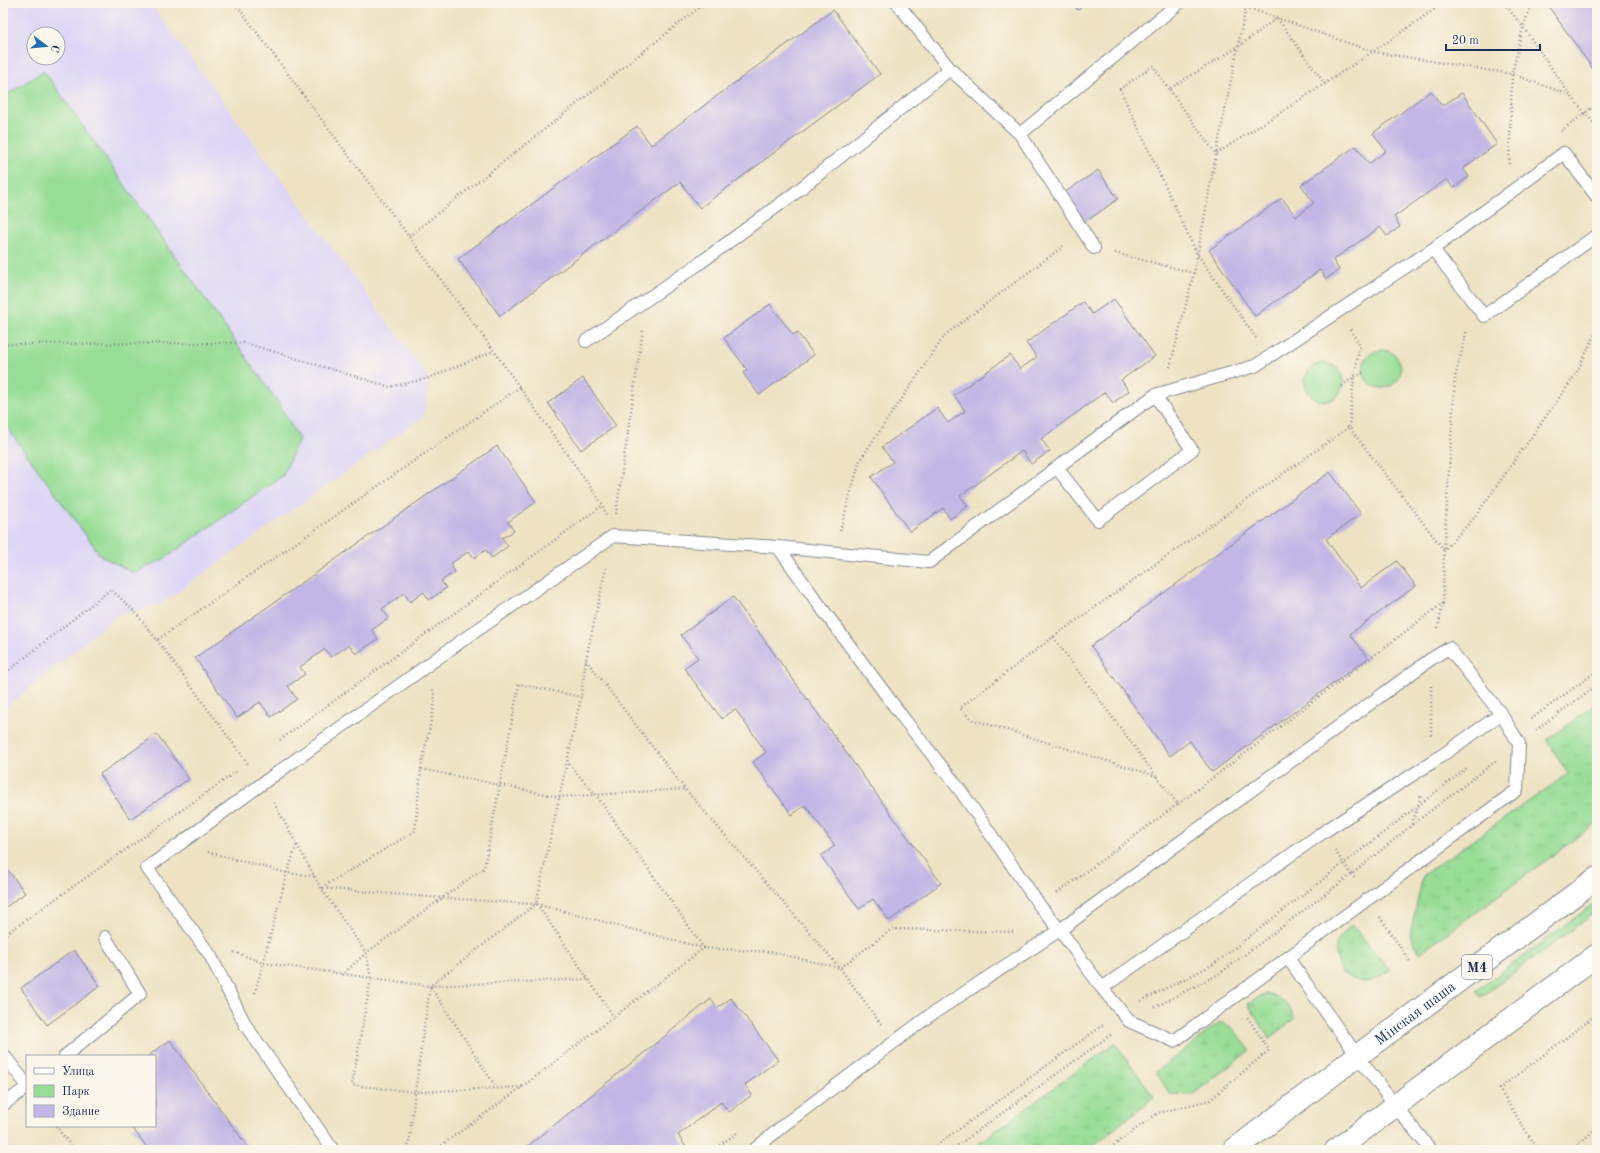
<svg xmlns="http://www.w3.org/2000/svg" width="1600" height="1153" viewBox="0 0 1600 1153" font-family="'Old Standard TT',serif">
  <style>
    .built { fill: #ddd5f6; fill-rule: evenodd }
    .grass { fill: url(#grass-tufts); stroke: #59867a }
    .park { fill: #97dd96; stroke: #59867a }
    .building { fill: #c1b6e5 }
    .lines { fill: none; stroke-linecap: round; stroke-linejoin: round }
    .lane-casing { stroke: #848890; stroke-width: 14 }
    .primary-casing { stroke: #848890; stroke-width: 24 }
    .path { stroke: #848890; stroke-width: 2.5; stroke-dasharray: 1 3; stroke-linecap: butt }
    .lane { stroke: #fff; stroke-width: 12 }
    .primary { stroke: #fff; stroke-width: 22 }
    .labels { text-anchor: middle; stroke-width: 3.5; stroke-linejoin: round; paint-order: stroke }
    .shield { fill: #fbf7ec; stroke: #5e6b89; stroke-width: 1 }
    .shield-label { font-size: 14px; font-weight: bold; fill: #1b2f5e }
    .street-label { font-size: 15px; fill: #1b2f5e; stroke: #fbf7ec }
  </style>
  <defs>
    <pattern id="grass-tufts" width="24" height="20" patternUnits="userSpaceOnUse"><rect width="24" height="20" fill="#97dd96"/><path d="M3 7l-1-3M5 7V3M7 7l1-3M15 17l-1-3M17 17v-4M19 17l1-3" fill="none" stroke="#82be84"/></pattern>
  </defs>
  <rect width="100%" height="100%" fill="#fbf7ec"/>
  <filter id="ink" filterUnits="userSpaceOnUse"><feTurbulence type="fractalNoise" baseFrequency=".025" numOctaves="2"/><feDisplacementMap in="SourceGraphic" scale="8" xChannelSelector="R" yChannelSelector="G"/><feConvolveMatrix kernelMatrix="1 2 1 2 8 2 1 2 1" color-interpolation-filters="sRGB"/></filter>
  <filter id="wash" filterUnits="userSpaceOnUse"><feTurbulence type="fractalNoise" baseFrequency=".012" numOctaves="4" result="noise"/><feDisplacementMap in="SourceGraphic" scale="16" xChannelSelector="R" yChannelSelector="G"/><feGaussianBlur stdDeviation="0.9" result="paint"/><feColorMatrix in="noise" values="0 0 0 0 0 0 0 0 0 0 0 0 0 0 0 0 0 1.4 0 .05"/><feComposite in="paint" operator="in"/></filter>
  <g filter="url(#wash)">
    <rect width="100%" height="100%" fill="#eee2c3"/>
    <path class="built" d="M3 3H150L429 378 424 416 161 604 116 616 3 710ZM34 34H58V58H34Z"/>
    <path class="grass" d="M1597 703V823L1420 953 1410 935 1423 875 1568 774 1547 740Z
      M1597 901V911L1481 997 1476 991Z
      M1352 925 1390 970C1367 985 1366 986 1342 973 1332 948 1332 943 1352 925Z
      M1267 994C1284 999 1288 1003 1295 1019L1269 1038 1248 1004 1256 998Z
      M1220 1022 1232 1027 1250 1050 1192 1095 1170 1094 1156 1072Z
      M1115 1043 1154 1097 1088 1150H969Z"/>
    <path class="park" d="M44 71 278 402 299 439 283 475 164 559 134 573 101 556 3 422V97Z
      M1363 369a19 19 0 1 1 38 0a19 19 0 1 1-38 0Z
      M1305 382a19 19 0 1 1 38 0a19 19 0 1 1-38 0Z"/>
    <g id="blocks">
      <path class="building" d="M1072 3H1087L1078 10Z
        M1546 3H1597V66L1593 69Z
        M833 10 880 74 700 208 680 182 500 316 458 259 637 126 651 145Z
        M1431 91 1442 106 1462 93 1497 144 1463 168 1469 177 1453 188 1447 179 1394 217 1400 227 1387 236 1380 227 1333 260 1339 270 1326 279 1320 270 1255 316 1209 250 1282 198 1296 217 1314 203 1301 185 1356 146 1369 164 1386 151 1373 133Z
        M1098 170 1118 199 1085 222 1064 193Z
        M1114 299 1155 356 1121 380 1129 391 1113 403 1105 392 1041 439 1050 451 1031 464 1022 451 960 496 968 506 950 519 943 508 910 532 871 477 893 462 882 447 937 408 948 423 965 411 954 395 1010 355 1020 369 1037 357 1026 343 1083 302 1092 314Z
        M770 304 793 335 797 332 814 355 759 395 743 373 747 370 724 338Z
        M583 378 616 426 581 450 548 403Z
        M497 446 536 502 508 522 514 531 502 538 508 546 492 558 486 550 474 558 469 551 450 564 455 572 441 581 446 588 429 600 424 592 410 602 404 593 382 609 389 618 372 630 378 639 356 654 349 645 331 657 325 649 300 667 305 674 288 686 297 699 271 717 260 702 237 718 195 658Z
        M1330 472 1361 514 1326 539 1361 588 1397 561 1416 586 1350 634 1368 658 1212 772 1190 741 1170 756 1091 646Z
        M733 597 941 883 889 921 873 899 859 909 821 856 835 846 805 805 792 815 753 762 766 752 735 709 722 719 684 668 698 658 681 635Z
        M157 734 189 779 130 819 100 774Z
        M3 863 25 893 3 909Z
        M74 950 100 986 47 1025 21 988Z
        M731 998 778 1060 745 1085 752 1095 729 1112 721 1102 678 1135 686 1147 682 1150H523L711 999 717 1008Z
        M170 1040 250 1150H149L131 1126H155V1056H148Z"/>
    </g>
  </g>
  <g filter="url(#ink)">
    <use href="#blocks" fill-opacity="0" stroke="#848890" stroke-width="1"/>
    <g class="lines">
      <g class="lane-casing">
        <path id="lane" d="M897 3 950 69 1020 134 1094 248
          M1020 134 1179 3
          M1433 249 1484 316 1597 235
          M586 341 700 263 795 193 950 69
          M1057 468 1098 520 1192 450 1155 395
          M1288 958C1334 1024 1380 1089 1431 1150
          M1102 988 1322 833 1431 763 1501 714
          M3 1054 27 1085
          M65 1056 140 994 105 937
          M3 1105 27 1087
          M333 1150 246 1026 210 955 147 868 263 783 460 642 613 536 778 547 929 562 1155 395 1255 366 1433 249 1564 153 1597 197
          M754 1150 785 1124 929 1016 1060 930 1431 659 1449 648 1501 714 1519 743 1517 790 1174 1041 1129 1021 1102 988 1060 930 1040 906 960 790 904 719 823 610 778 547"/>
      </g>
      <g class="primary-casing">
        <g id="primary">
          <path id="s1" d="M1234 1150 1357 1056 1597 878"/>
          <path d="M1336 1150 1597 955"/>
        </g>
      </g>
      <path class="path" d="M235 3 494 351 603 505 606 515
        M1504 3 1523 27 1570 95 1597 127
        M3 22 6 3
        M1325 84 1277 18 1238 47 1169 89 1216 154C1292 105 1369 56 1443 3
        M1169 89 1153 66 1120 89 1197 254 1256 338
        M1561 131 1597 104
        M1509 164 1512 74 1523 27 1532 3
        M409 236 705 3
        M1115 253 1194 273
        M3 344 245 343 390 387 429 378 494 351
        M1170 367 1194 273 1216 154 1246 7 1374 52 1512 74 1570 95
        M1342 386 1354 377 1363 373
        M1349 427 1354 377 1360 346 1350 329
        M616 514 643 329
        M840 531 860 460 946 334 1065 245
        M606 568 586 659 581 697 536 904 704 948 771 952 840 968 892 929 1014 932
        M1438 628 1443 603
        M1053 637 1156 776 971 719 960 708 1053 637 1349 427 1444 550 1474 518 1576 374 1597 330
        M157 640 249 765
        M586 660 685 789 840 968 881 1024
        M3 675 111 589 134 611 157 640 520 387
        M1431 686V735
        M1531 719 1597 671
        M1536 730 1597 685
        M280 740 603 505
        M421 769 435 701 433 688
        M274 803 321 888 366 953 371 978 352 1085 415 1092 522 1087
        M1178 804 1443 603 1444 550 1455 378 1467 330
        M1412 824 1421 796
        M1335 851 1356 880
        M208 852 287 873 314 876
        M1057 893 1178 804 1156 776
        M537 904 614 1017
        M1380 917 1411 963
        M3 936 236 772
        M234 952 264 963 430 986 588 979
        M342 975 366 953 484 868 519 684 581 697
        M431 987 496 1087
        M255 993 287 873 297 844
        M1141 1001 1214 964 1468 767
        M1155 1007 1219 974 1352 874 1412 825 1496 761
        M56 1126 74 1150
        M408 1150 415 1092 430 986 536 904 441 898 321 888 415 831 421 769 559 797 685 789
        M435 1150 522 1087 704 948 596 795 567 762
        M713 1150 737 1133
        M930 1150 1103 1025
        M951 1150 1112 1034
        M1107 1150 1158 1113 1210 1100 1269 1050 1246 1015
        M1538 1150 1499 1089 1597 1014
        M1571 1150 1597 1128"/>
      <use href="#lane" class="lane"/>
      <use href="#primary" class="primary"/>
    </g>
  </g>
  <g class="labels">
    <rect class="shield" x="1462" y="955" width="30" height="24" rx="3"/>
    <g class="shield-label">
      <text x="1477" y="972">М4</text>
    </g>
    <g class="street-label">
      <text dy="5" stroke="none"><textPath href="#s1" startOffset="227">Мінская шаша</textPath></text>
    </g>
  </g>
  <rect width="1600" height="1153" fill="none" stroke="#fbf7ec" stroke-width="16"/>
  <rect x="26" y="1055" width="130" height="72" fill="#fbf7ec" stroke="#a1a7b3"/>
  <rect x="34" y="1068" width="20" height="6" fill="#ffffff" stroke="#a1a7b3"/>
  <text x="62" y="1075" font-size="12" fill="#1b2f5e">Улица</text>
  <rect x="34" y="1085" width="20" height="12" fill="#97dd96" stroke="#a1a7b3"/>
  <text x="62" y="1095" font-size="12" fill="#1b2f5e">Парк</text>
  <rect x="34" y="1105" width="20" height="12" fill="#c1b6e5" stroke="#a1a7b3"/>
  <text x="62" y="1115" font-size="12" fill="#1b2f5e">Здание</text>
  <g transform="translate(46 46) rotate(106)"><circle r="19" fill="#fbf7ec" stroke="#a1a7b3"/>
  <path d="M0-3L7 15L0 10L-7 15Z" fill="#1f6fb2"/>
  <text y="-6" font-size="11" font-weight="bold" text-anchor="middle" fill="#1b2f5e">С</text>
  </g>
  <path d="M1446 44v6h94v-6" fill="none" stroke="#1b2f5e" stroke-width="2"/>
  <text x="1452" y="44" font-size="12" fill="#1b2f5e" stroke="#fbf7ec" stroke-width="3" paint-order="stroke">20 m</text>
</svg>
